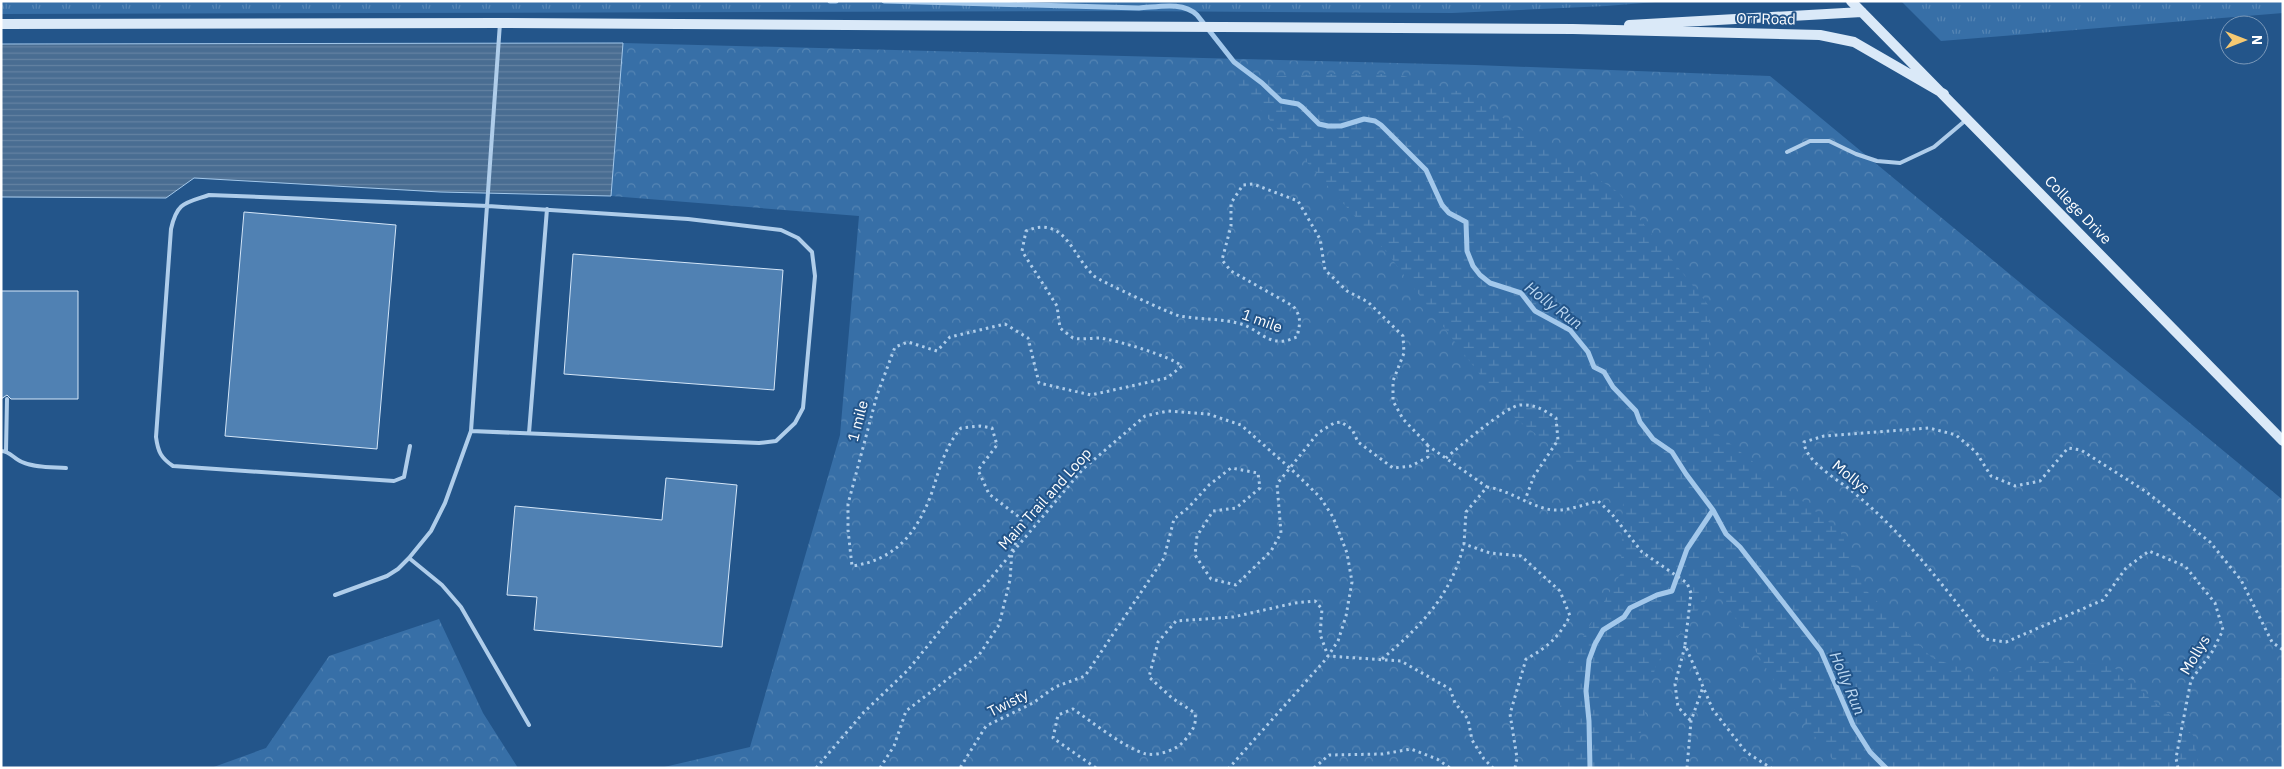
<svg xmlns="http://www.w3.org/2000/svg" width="2284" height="769" viewBox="0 0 2284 769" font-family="'IBM Plex Sans',sans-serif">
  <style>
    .grass { fill: url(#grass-tufts) }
    .forest { fill: url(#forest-crowns) }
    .wetland { fill: url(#wetland-marsh) }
    .water { fill: url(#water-rules); stroke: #a3c8eb }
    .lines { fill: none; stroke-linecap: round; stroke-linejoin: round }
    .stream { stroke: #a3c8eb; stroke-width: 5 }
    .building { fill: #5081b3; stroke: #d4e6f8 }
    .path { stroke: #afcdea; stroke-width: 3; stroke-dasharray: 2.5 4; stroke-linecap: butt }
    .lane { stroke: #afcdea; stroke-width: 4 }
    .secondary { stroke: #dae9f8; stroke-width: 10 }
    .labels { text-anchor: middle; stroke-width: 4; stroke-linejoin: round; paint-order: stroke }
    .street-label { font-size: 15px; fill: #fff; stroke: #23558a }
    .water-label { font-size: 16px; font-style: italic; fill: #bbd7f1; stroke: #23558a }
  </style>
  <defs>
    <pattern id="grass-tufts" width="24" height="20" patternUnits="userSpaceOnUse" patternTransform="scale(1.25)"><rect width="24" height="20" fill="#376fa7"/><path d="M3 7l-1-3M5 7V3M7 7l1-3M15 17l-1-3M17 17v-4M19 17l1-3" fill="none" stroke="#5585b4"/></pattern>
    <pattern id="forest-crowns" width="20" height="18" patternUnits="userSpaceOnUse" patternTransform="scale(1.25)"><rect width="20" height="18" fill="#376fa7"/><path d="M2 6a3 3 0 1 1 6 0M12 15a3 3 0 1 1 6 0" fill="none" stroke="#5585b4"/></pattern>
    <pattern id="wetland-marsh" width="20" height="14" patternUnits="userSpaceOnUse" patternTransform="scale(1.25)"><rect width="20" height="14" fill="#376fa7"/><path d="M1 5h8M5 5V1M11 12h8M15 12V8" fill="none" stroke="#5585b4"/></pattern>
    <pattern id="water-rules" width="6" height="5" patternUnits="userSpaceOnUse" patternTransform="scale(1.25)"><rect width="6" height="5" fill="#496d92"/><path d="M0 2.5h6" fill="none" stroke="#6483a2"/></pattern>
  </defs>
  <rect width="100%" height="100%" fill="#23558a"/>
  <path class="grass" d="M1 1H1668L1606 6 1452 13 1125 11 1 14Z
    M1901 1H2283V13L1941 41Z"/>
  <path class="forest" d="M623 43 1475 65 1770 76 2283 500V768H660L750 747 840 435 859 216 611 196Z
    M439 619 483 713 518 768H211L266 748 329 656Z"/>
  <path class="wetland" d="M1319 74H1397L1464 93 1618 192 1709 306V427L1840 531 1864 588 1932 658 1990 678 2049 659 2111 665 2193 735 2199 768H1839L1781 692 1716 587 1656 664 1635 758 1636 768H1563L1559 678 1621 573 1623 502 1509 413 1388 254 1233 79Z"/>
  <path class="water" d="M623 43 611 196 440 192 194 178 166 198 1 197V44Z"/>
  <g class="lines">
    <path class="stream" d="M830 1H836
      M884 1 1139 8C1158 7 1183 1 1197 15L1234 62 1262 83 1281 101 1298 104 1302 107 1319 124 1328 126H1341L1364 119 1375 121 1381 125 1426 170 1442 205 1449 213 1466 222 1467 251 1473 266 1480 275 1490 283 1521 293 1535 311 1570 330 1588 352 1594 367 1604 372 1613 387 1636 411 1640 422 1653 439 1672 452 1686 474 1713 510 1726 534 1740 547 1821 651 1853 725 1870 752 1886 768
      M1590 768 1589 721 1586 691 1589 660 1595 644 1603 630 1624 617 1630 608 1657 595 1672 591 1687 549 1713 510"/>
  </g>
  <path class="building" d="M244 212 396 225 377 449 225 436Z
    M573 254 783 270 774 390 564 374Z
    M1 291H78V399H11L7 395 1 399Z
    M666 478 737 485 722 647 534 630 537 597 507 595 515 506 662 520Z"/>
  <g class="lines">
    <path class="path" d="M1427 445 1487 487
      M1446 458C1459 447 1505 407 1520 405 1535 404 1544 410 1556 418L1558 440 1534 476 1525 500
      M1685 646 1675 684 1678 707 1691 721
      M1382 659C1421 626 1451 596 1464 544
      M816 768 864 712 908 670 952 616 984 586 1083 469 1145 416 1168 411 1208 414 1241 425 1291 469 1320 497 1333 517 1347 553 1352 582 1346 616 1338 641 1326 659 1229 768
      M880 768 894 746 906 711 979 655 999 625 1010 580 1012 551 1024 526 1019 517 989 494 978 470 997 445 992 428 980 426 961 428C944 448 939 471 931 495 916 534 895 560 852 566L848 530V504L877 395 895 347 908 342 937 351 950 337 1005 324 1028 338 1039 383 1091 395 1167 378 1182 366C1170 356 1116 340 1100 338 1091 338 1082 340 1073 338L1060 328 1057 306 1022 251 1026 231C1065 215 1071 254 1094 276 1100 281 1173 315 1180 316 1202 320 1223 318 1244 325 1255 329 1267 341 1278 341 1285 342 1291 339 1297 337 1300 324 1302 317 1293 306L1231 271 1222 260 1231 226V203L1243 185 1253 184 1298 201 1320 239 1325 270 1347 291 1368 302 1403 336 1404 353 1393 381V401L1403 419 1427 444 1428 457 1411 466 1393 468 1358 442 1352 429 1341 422 1334 423 1318 433 1277 484 1281 533 1271 551 1236 585 1211 579 1195 555 1197 536 1213 511 1236 508 1260 488 1258 473 1231 468 1209 485 1188 508 1174 519 1164 558 1085 676 1055 687 1033 703 986 726 960 768
      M1096 768 1053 738 1058 715 1073 709C1091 721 1126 749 1146 754 1159 756 1177 750 1185 740 1192 731 1197 725 1195 713L1172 698 1149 677 1158 642 1176 621 1233 617 1295 603 1315 601 1322 609 1320 634 1328 656 1401 661 1450 689 1455 703 1468 719 1472 740 1484 759 1493 768
      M1314 768 1329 755 1383 754 1411 749 1437 759 1450 768
      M1515 768 1517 758 1510 714 1526 659C1548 647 1558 638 1570 616L1560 591 1521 556 1490 553 1464 544 1466 512 1487 487C1509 490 1526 504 1547 509 1562 513 1583 505 1598 501L1611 513 1642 552 1687 583 1691 593 1685 645 1713 710 1746 752 1771 768
      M1687 768 1691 721 1703 687
      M2178 768 2176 758 2191 680 2212 652 2223 630 2215 603 2185 566 2149 551 2126 568 2103 600 2006 642 1985 639C1944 587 1905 534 1853 492 1839 480 1805 462 1804 442L1824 436 1929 428 1956 435 1976 452 1991 476 2015 486 2040 481 2068 448 2081 450 2145 491 2210 542 2241 580 2272 642 2283 650"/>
    <path class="lane" d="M1787 152 1810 141H1829L1856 154 1877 161 1900 163 1934 147 1966 120
      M529 433 547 209
      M410 446 404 477 394 481 173 466C161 458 158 452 156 437L171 229C177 202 185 203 209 195L488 206 688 219 781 230 798 238 812 252 815 276 803 408 795 423 776 441 759 443 471 431
      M1 451C10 451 14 459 22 462 35 468 52 467 66 468
      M6 451 7 399
      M409 558 442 585 461 607 529 725
      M335 595 387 576 398 569 409 558 431 531 445 503 471 431 500 23"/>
    <path class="secondary" d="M1851 1 2283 441
      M1 24 500 23 1573 29 1820 35 1854 42 1944 94
      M1629 25 1862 12"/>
  </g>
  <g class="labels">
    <g class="street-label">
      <text transform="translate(1766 19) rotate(1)" y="5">Orr Road</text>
      <text transform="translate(2078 210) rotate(46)" y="5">College Drive</text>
      <text transform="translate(1262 321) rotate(20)" y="5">1 mile</text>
      <text transform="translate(858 421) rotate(-75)" y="5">1 mile</text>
      <text transform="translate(1851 477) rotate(39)" y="5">Mollys</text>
      <text transform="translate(1045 499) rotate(-48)" y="5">Main Trail and Loop</text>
      <text transform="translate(2195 655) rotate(-59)" y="5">Mollys</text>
      <text transform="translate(1008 703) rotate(-27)" y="5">Twisty</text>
    </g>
    <g class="water-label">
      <text transform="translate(1554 305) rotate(37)" y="6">Holly Run</text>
      <text transform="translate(1848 683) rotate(67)" y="6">Holly Run</text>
    </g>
  </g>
  <rect width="2284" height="769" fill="none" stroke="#ffffff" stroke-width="5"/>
  <g transform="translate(2244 40) rotate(90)"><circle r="24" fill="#23558a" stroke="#7b99b9"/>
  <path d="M0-4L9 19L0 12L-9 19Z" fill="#f5c972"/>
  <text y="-8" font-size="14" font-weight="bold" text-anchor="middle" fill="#ffffff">N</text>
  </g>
</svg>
